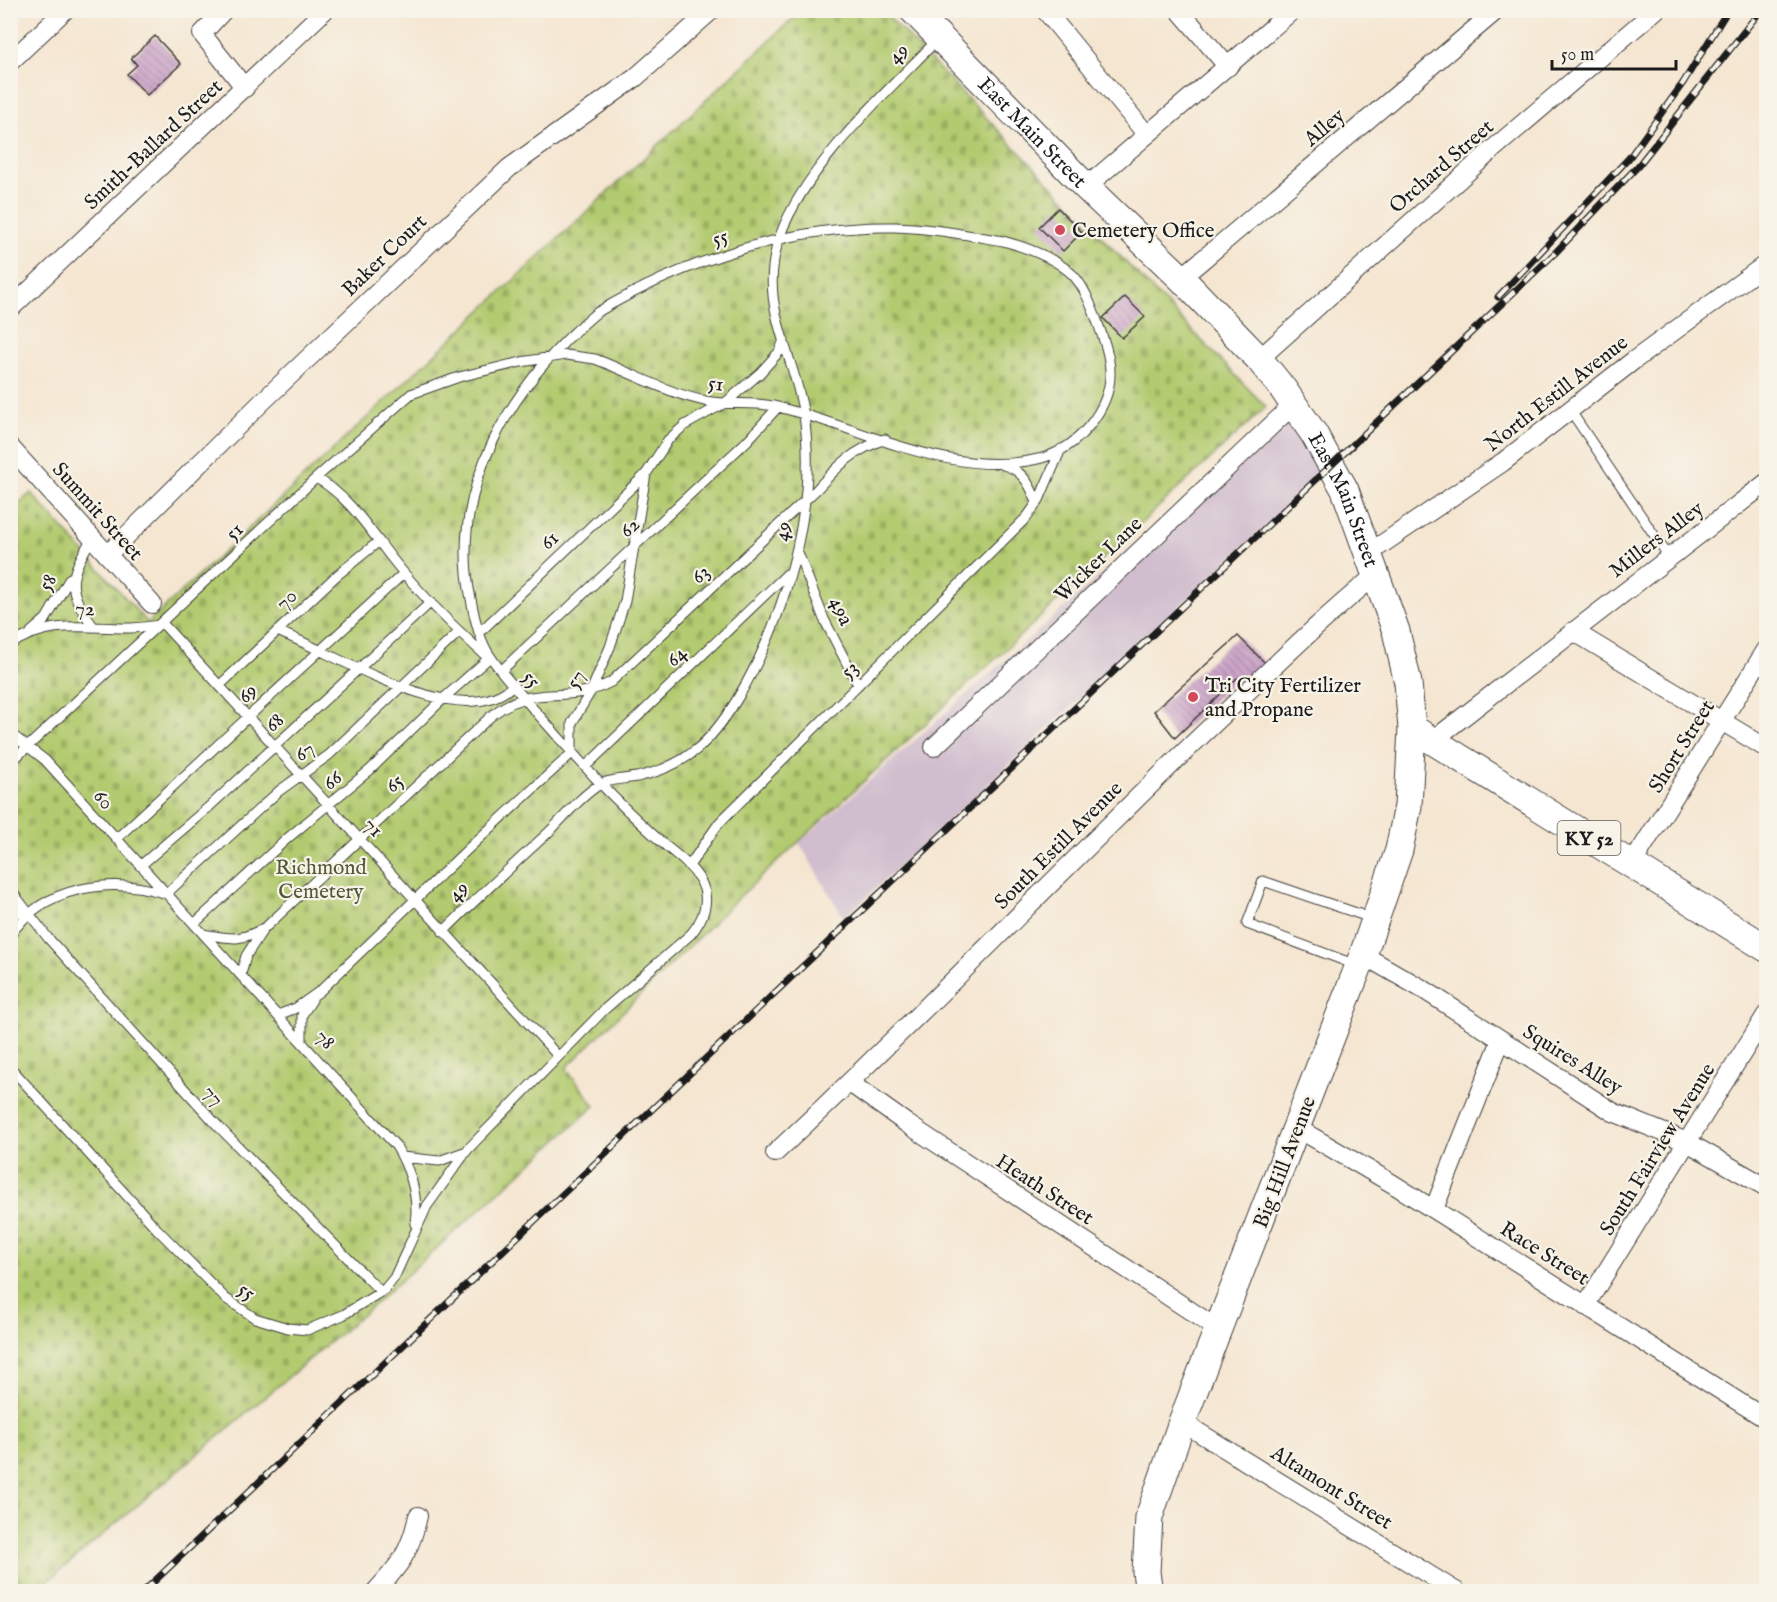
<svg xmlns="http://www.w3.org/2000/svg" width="1777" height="1602" viewBox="0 0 1777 1602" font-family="'IM FELL English',serif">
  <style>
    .railway { fill: #d0bdce }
    .cemetery { fill: url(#cemetery-stones); stroke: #687446; stroke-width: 1.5 }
    .building { fill: url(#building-back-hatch) }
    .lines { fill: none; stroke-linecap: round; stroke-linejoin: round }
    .lane-casing { stroke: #3d3a37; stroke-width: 11 }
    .street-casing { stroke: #3d3a37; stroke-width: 20 }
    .primary-casing { stroke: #3d3a37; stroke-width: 29 }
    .lane { stroke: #fff; stroke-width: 9 }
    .street { stroke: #fff; stroke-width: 18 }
    .primary { stroke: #fff; stroke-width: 27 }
    .rail-casing { stroke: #1c1c1c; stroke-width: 7 }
    .rail { stroke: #f7f3e8; stroke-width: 4.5; stroke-dasharray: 14; stroke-linecap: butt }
    .poi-dot { fill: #d1495b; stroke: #f7f3e8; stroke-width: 2 }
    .labels { text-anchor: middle; stroke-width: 4.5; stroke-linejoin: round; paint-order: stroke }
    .shield { fill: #f7f3e8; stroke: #5e5c59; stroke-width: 1.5 }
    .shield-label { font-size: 20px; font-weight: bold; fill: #1c1c1c }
    .street-label { font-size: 21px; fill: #1c1c1c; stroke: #f7f3e8 }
    .poi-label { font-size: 21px; fill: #1c1c1c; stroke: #f7f3e8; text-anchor: start }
    .park-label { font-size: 21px; fill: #515939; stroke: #f7f3e8 }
  </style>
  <defs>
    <pattern id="cemetery-stones" width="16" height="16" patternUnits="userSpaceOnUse" patternTransform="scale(1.5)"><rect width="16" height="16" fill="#b3cb70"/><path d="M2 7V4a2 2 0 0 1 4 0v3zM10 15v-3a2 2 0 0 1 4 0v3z" fill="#99ae60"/></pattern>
    <pattern id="building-back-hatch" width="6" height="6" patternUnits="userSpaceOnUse" patternTransform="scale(1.5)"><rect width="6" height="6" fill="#cba3c8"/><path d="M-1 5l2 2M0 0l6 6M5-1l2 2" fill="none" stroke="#a484a2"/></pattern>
  </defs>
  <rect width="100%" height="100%" fill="#f7f3e8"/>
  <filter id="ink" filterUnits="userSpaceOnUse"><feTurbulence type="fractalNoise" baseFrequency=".0167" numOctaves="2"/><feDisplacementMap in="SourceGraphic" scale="12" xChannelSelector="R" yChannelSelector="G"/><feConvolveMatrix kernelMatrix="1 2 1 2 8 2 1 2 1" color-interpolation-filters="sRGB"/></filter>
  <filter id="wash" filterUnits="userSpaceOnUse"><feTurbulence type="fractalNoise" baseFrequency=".008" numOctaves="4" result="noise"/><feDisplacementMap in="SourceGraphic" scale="24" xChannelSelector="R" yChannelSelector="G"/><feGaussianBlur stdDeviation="1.35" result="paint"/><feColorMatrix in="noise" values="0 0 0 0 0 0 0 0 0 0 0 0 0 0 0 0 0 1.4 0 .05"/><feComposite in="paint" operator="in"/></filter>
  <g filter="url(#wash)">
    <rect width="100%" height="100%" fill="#f5e6d1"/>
    <path class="railway" d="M1294 404 1333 464 844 918 799 843Z"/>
    <path class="cemetery" d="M801 11H883L1266 407 734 902 566 1068 595 1106 369 1309 35 1592 10 1591V511L31 493 148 623Z"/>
    <g id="blocks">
      <path class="building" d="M155 36 181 64 147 95 127 74 137 65 131 58Z
        M1058 208 1082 232 1063 251 1039 227Z
        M1125 297 1145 317 1122 338 1103 318Z
        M1238 636 1265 663 1242 684 1237 678 1175 738 1154 711Z"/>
    </g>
  </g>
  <g filter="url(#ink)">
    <use href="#blocks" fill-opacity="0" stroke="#3d3a37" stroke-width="1.5"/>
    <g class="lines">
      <g class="lane-casing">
        <path id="lane" d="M1570 410 1669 557
          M1003 465C1023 470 1030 485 1037 502
          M316 478C353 498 376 541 403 572 429 603 458 631 487 657
          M92 538C69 577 65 588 93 626
          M797 550 824 619 858 685
          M277 631C331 651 463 737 513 685
          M31 632 46 619 70 578
          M479 633 646 474
          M10 645C61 611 108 637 163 624L558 1056
          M498 667 502 670 747 441 778 407
          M220 685 335 577 378 542
          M10 733 45 760 396 1146C411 1171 419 1196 415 1224
          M10 763 316 478 411 394 459 377 521 362 566 355 595 359C632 373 667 393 705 401 729 406 754 401 778 407 863 428 954 481 1042 458 1078 448 1112 408 1110 370 1109 352 1102 335 1096 318 1090 303 1084 286 1072 274 1055 258 1025 247 1003 241 967 235 931 228 894 227 791 225 684 261 596 313 514 382 447 487 471 599 474 616 478 635 487 651 498 670 515 687 529 704 552 730 575 756 599 782 617 801 638 821 658 839 672 852 690 863 700 880 711 899 704 918 691 934L605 1009 468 1149 427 1206 394 1278 384 1290 343 1315 307 1330 288 1328 255 1318 225 1298 157 1229 10 1067
          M585 767 787 574
          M116 839 404 573
          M140 866 211 805 431 602
          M689 866 719 823 1027 517 1039 500 1061 449
          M10 889 48 938 217 1125 381 1292
          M166 894 279 791 329 755 459 632
          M10 910 29 915
          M194 924 289 837 370 770 445 697 489 658
          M443 932C478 897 514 864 550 831 565 816 581 796 599 785 608 779 626 779 637 777 686 766 710 743 736 701 784 622 818 508 804 416 794 350 756 305 780 236 805 166 886 93 937 40
          M203 934C232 939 241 942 267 926L490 717C533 680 564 707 611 682L816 490C839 465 852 451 885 439
          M10 936C43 885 112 877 164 893
          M1356 965 1247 924 1263 881 1374 919
          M241 974 246 956 262 931
          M278 1015 296 1008 320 991 469 848 572 753V723L591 691 610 647 625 601 646 474 668 440 685 425 725 403 760 373 779 352 784 340
          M302 1040V1015L312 1000
          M402 1157 439 1161 464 1152"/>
      </g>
      <g class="street-casing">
        <path id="street" d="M224 10 202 34 245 88
          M1045 10 1147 135
          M1179 10 1228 67
          M10 62 65 10
          M1086 187 1293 10
          M1181 278 1497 10
          M10 309 325 10
          M1259 359 1493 149 1656 10
          M10 447 152 604
          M1369 553 1503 462 1633 361 1766 264
          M107 555 263 401 509 168 635 78 712 10
          M1573 631 1766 748
          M1432 741 1766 483
          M934 747 1294 404
          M1632 864 1766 650
          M1363 955 1426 991 1613 1112 1687 1142 1766 1187
          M850 1083 906 1123 1218 1329
          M1297 1128 1393 1184 1766 1419
          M775 1153C921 1017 1059 872 1203 734 1260 680 1316 624 1377 574
          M1434 1209 1501 1040
          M1585 1306 1766 1015
          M1182 1422 1457 1592
          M375 1592C400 1565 410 1553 418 1516"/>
      </g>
      <g class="primary-casing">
        <g id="primary">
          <path id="s1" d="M913 10 1086 187 1181 278 1259 359 1283 389 1314 434 1345 490 1396 631 1408 683 1412 728 1408 806 1399 850 1363 955 1182 1422 1149 1517 1146 1572 1149 1592"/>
          <path d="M1412 728 1766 948"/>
        </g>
      </g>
      <use href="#lane" class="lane"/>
      <use href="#street" class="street"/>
      <use href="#primary" class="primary"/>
      <g class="rail-casing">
        <path id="rail" d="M1498 297 1629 158 1683 83 1728 10
          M143 1592 1555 253 1638 166 1761 10"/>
      </g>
      <use href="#rail" class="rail"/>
    </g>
  </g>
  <g class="poi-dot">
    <circle cx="1060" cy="230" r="6"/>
    <circle cx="1193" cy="697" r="6"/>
  </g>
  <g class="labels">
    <rect class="shield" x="1557.5" y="821" width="63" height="34" rx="4.5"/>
    <g class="shield-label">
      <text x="1589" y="845">KY 52</text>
    </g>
    <g class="street-label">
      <text transform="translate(898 53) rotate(-44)" y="7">49</text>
      <text transform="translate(1324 127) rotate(-40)" y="7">Alley</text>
      <text dy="7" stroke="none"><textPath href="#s1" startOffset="171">East Main Street</textPath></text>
      <text transform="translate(153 144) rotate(-43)" y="7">Smith-Ballard Street</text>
      <text transform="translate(1441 166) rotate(-41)" y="7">Orchard Street</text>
      <text transform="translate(720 237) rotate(-17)" y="7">55</text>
      <text transform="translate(384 255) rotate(-44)" y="7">Baker Court</text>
      <text transform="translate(716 383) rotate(7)" y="7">51</text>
      <text transform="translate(1556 393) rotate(-38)" y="7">North Estill Avenue</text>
      <text dy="7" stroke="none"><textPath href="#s1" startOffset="657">East Main Street</textPath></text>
      <text transform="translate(98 511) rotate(48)" y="7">Summit Street</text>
      <text transform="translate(629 527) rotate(-43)" y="7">62</text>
      <text transform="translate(234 531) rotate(-44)" y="7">51</text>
      <text transform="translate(782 531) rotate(-78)" y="7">49</text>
      <text transform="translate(1656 539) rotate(-37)" y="7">Millers Alley</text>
      <text transform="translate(549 540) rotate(-45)" y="7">61</text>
      <text transform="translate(1098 559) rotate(-44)" y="7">Wicker Lane</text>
      <text transform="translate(700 574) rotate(-44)" y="7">63</text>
      <text transform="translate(47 582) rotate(-61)" y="7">58</text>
      <text transform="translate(286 599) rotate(-44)" y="7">70</text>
      <text transform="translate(85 608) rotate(2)" y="7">72</text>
      <text transform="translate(842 611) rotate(66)" y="7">49a</text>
      <text transform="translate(676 656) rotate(-43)" y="7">64</text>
      <text transform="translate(849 669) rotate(-43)" y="7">53</text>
      <text transform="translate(532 679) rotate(50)" y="7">55</text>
      <text transform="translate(575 679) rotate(-62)" y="7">57</text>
      <text transform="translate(247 693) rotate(-44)" y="7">69</text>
      <text transform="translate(274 722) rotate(-43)" y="7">68</text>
      <text transform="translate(1681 746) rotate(-58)" y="7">Short Street</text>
      <text transform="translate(304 751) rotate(-37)" y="7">67</text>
      <text transform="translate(332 780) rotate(-40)" y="7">66</text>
      <text transform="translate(394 783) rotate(-43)" y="7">65</text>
      <text transform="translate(104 799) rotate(48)" y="7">60</text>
      <text transform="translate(374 827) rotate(47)" y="7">71</text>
      <text transform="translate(1058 845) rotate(-45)" y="7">South Estill Avenue</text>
      <text transform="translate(458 891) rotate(-45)" y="7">49</text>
      <text transform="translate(326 1039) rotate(48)" y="7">78</text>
      <text transform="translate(1573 1059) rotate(32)" y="7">Squires Alley</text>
      <text transform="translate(214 1095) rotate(48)" y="7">77</text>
      <text transform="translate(1657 1149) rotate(-58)" y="7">South Fairview Avenue</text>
      <text transform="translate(1284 1162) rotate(-69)" y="7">Big Hill Avenue</text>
      <text transform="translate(1045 1189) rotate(33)" y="7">Heath Street</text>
      <text transform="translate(1545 1253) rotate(32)" y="7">Race Street</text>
      <text transform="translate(247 1291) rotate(35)" y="7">55</text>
      <text transform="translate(1332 1487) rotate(32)" y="7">Altamont Street</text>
    </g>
    <g class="poi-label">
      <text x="1072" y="237">Cemetery Office</text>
      <text x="1205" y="692">Tri City Fertilizer<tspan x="1205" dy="24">and Propane</tspan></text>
    </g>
    <g class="park-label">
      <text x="321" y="874">Richmond<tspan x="321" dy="24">Cemetery</tspan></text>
    </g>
  </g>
  <rect width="1777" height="1602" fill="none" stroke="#f7f3e8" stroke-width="36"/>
  <path d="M1552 60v9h124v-9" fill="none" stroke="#1c1c1c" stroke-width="3"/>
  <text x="1561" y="60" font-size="18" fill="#1c1c1c" stroke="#f7f3e8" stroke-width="4.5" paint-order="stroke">50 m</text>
</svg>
